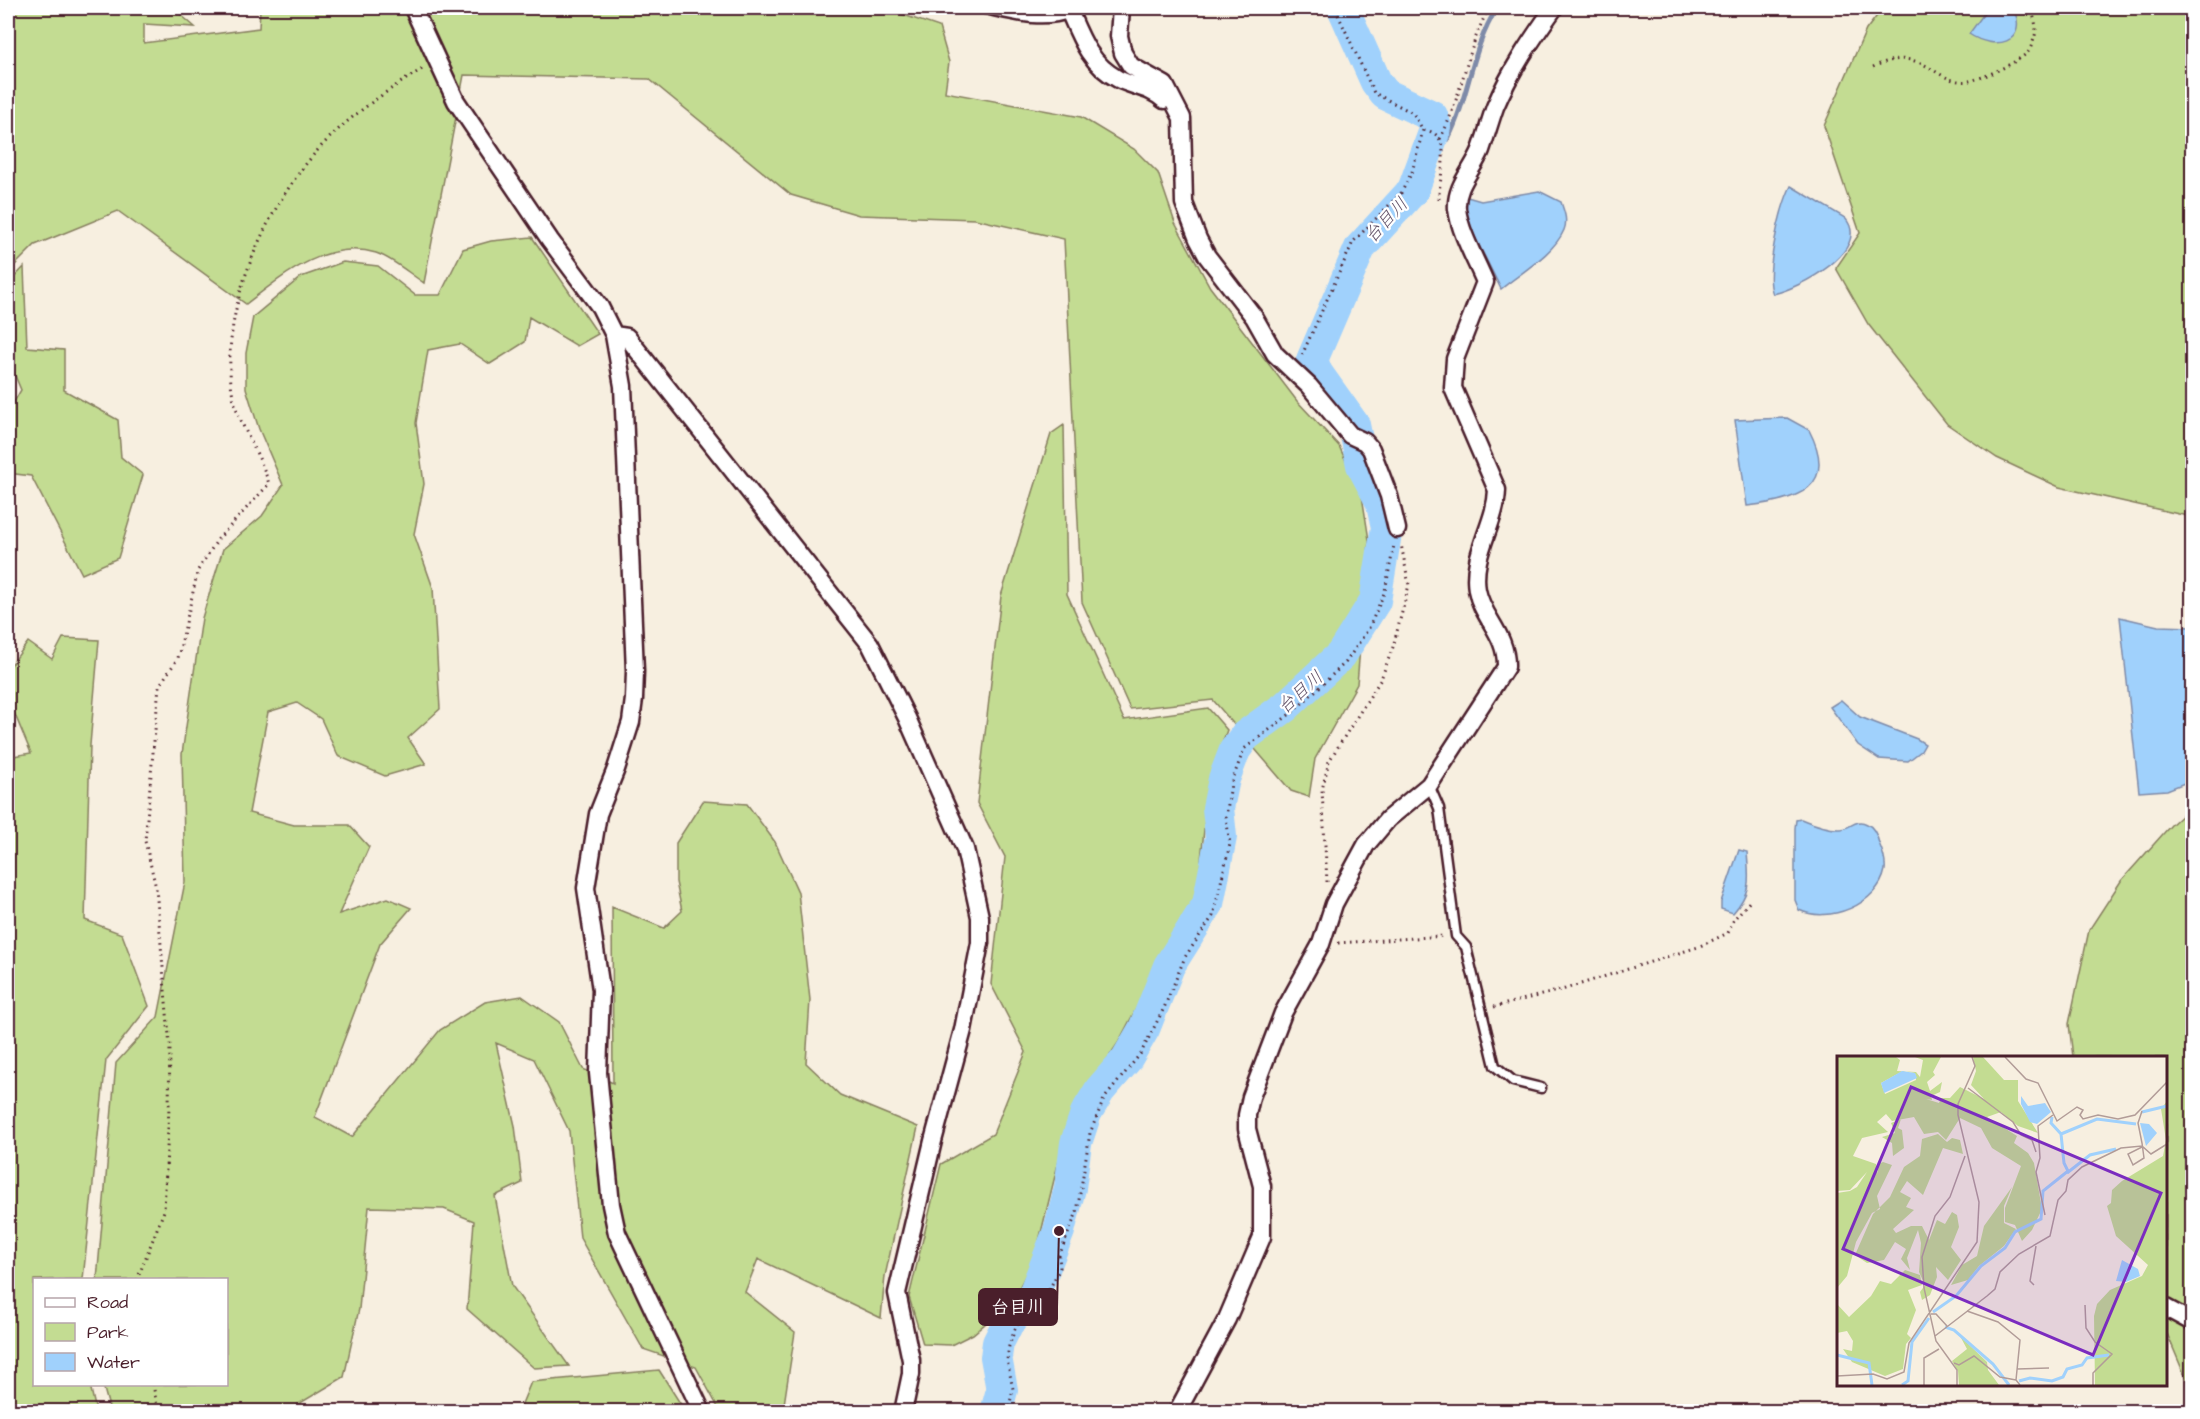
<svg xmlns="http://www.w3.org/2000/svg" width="2200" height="1419" viewBox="0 0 2200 1419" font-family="'Architects Daughter','Klee One',sans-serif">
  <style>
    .green { fill: #c3dc92; stroke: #867e5e; stroke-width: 1.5 }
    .water { fill: #a0d1fc; stroke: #7e8aa8; stroke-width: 1.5 }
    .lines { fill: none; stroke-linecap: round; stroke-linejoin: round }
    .stream { stroke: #7e8aa8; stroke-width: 5 }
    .river { stroke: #a0d1fc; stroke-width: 32 }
    .lane-casing { stroke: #4a1f2b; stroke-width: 13 }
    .street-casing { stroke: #4a1f2b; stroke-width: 21 }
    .path { stroke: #4a1f2b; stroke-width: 3; stroke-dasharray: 1.5 4.5; stroke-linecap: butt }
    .lane { stroke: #fff; stroke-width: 8 }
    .street { stroke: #fff; stroke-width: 16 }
    .labels { text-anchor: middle; stroke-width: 4.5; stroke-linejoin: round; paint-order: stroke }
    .water-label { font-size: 18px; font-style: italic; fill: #64546a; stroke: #fff }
    .inset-river { fill: none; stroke: #a0d1fc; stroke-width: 3 }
    .inset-road { fill: none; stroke: #b29c98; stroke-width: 1.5 }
    .view { fill: #7b2cbf; fill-opacity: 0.15; stroke: #7b2cbf; stroke-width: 3 }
    .inset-edge { fill: none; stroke: #4a1f2b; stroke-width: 3 }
    .leader { fill: none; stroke: #4a1f2b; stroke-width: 2 }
    .callout-dot { fill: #4a1f2b; stroke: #fff; stroke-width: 2 }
    .callout { fill: #4a1f2b; stroke: #4a1f2b; stroke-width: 2 }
    .callout-label { font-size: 18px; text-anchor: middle; font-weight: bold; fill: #fff }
  </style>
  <rect width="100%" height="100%" fill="#f7efe0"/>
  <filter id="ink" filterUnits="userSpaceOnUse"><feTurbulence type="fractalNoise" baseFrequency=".0167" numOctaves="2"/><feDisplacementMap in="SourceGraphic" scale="12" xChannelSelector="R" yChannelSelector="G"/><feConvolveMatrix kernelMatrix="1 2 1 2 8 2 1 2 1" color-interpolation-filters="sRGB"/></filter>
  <g filter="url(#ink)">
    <path class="green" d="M8 8H173L195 27 144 24V43L259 28 260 8H883L939 27 949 62 945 92 1081 117 1134 149 1158 173 1175 223 1210 287 1297 401 1339 446 1362 496 1369 540 1357 684 1315 759 1309 797 1291 791 1213 700 1130 709 1082 602 1064 239 975 219 859 215 791 195 649 79 464 75 424 283C410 274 392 258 376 253 327 238 281 277 246 304L118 211 35 245 8 272Z
      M1883 8H2192V517L2059 487 1997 458 1947 424 1868 324 1836 268 1860 233 1824 126 1866 30Z
      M532 237 598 334 577 346 529 317 525 342 490 364 460 344 428 350 416 423 424 484 414 534 433 588 440 709 408 738 426 764 385 776 338 756 321 719 297 703 268 712 249 813 294 825H349L369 847 339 914 388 898 411 908 380 944 315 1117 352 1137 440 1030 485 1002 522 996 559 1022 583 1069 613 1083 612 907 664 928 682 911 676 882V843L703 801 747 804 775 842 798 892 810 1000 806 1063 840 1095 918 1127 885 1276 881 1318 758 1259 745 1292 795 1332 783 1411H720L696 1367 643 1349 580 1238 569 1131 534 1059 496 1043 515 1126 522 1183 495 1196 512 1286 569 1366 534 1368 467 1309 474 1221 444 1209 369 1207 359 1309 344 1377 287 1411H110L103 1385 226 1384V1280H97L116 1063 158 1017 185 882 182 754 202 618 223 549 262 516 283 485 259 429 246 388V353L253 317 301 277 343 262 378 266 415 295H440L463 249 491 241Z
      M24 267 27 347 64 350V390L118 420 121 457 143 475 118 558 82 574 31 476 8 473V412L21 390 13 371 8 366V284Z
      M1064 425 1067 594 1124 720 1208 708 1227 730 1209 778 1198 891 1118 1043 1070 1115 1035 1257 1012 1301 973 1334 951 1345 923 1344 909 1297 941 1164 993 1134 1026 1052 991 984 1005 857 977 803 1001 596 1051 434Z
      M63 638 99 640 90 745 85 920 122 934 149 1006 106 1060 83 1279 34 1280V1384L90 1385 96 1411H8V757L31 753 8 698V669L28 642 52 659Z
      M2192 806V1393L2166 1331V1058L2073 1057 2069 1024 2089 930 2121 881 2171 825Z
      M659 1370 685 1411H519L531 1382Z"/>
    <path class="water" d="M1988 8H2013C2030 44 1994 51 1969 34Z
      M1791 186 1845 218C1873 250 1798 289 1773 294 1764 274 1781 206 1791 186Z
      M1539 191 1561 202C1564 211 1568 220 1564 230 1554 254 1520 273 1501 289L1465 217 1464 196 1481 201Z
      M1787 418 1809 430C1839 488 1798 500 1747 506L1735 420Z
      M2120 617 2158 626 2192 627V780L2167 790 2139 792Z
      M1841 700 1860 717 1917 739 1925 744 1921 751 1908 761 1879 759 1858 745 1830 707Z
      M1801 819C1813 824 1828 830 1841 829 1851 828 1856 818 1867 824 1874 827 1877 835 1879 843 1882 850 1886 862 1885 870 1878 905 1828 924 1799 910L1795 900V828L1796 820Z
      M1739 850 1747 852C1749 880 1752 891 1733 913L1721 909V902Z"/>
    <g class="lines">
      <path class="stream" d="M1429 147 1448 139C1470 95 1470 51 1497 8"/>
      <path class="river" d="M996 1412 1002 1390 996 1357 998 1343 1008 1323 1034 1294 1059 1231 1070 1188 1076 1143 1086 1113 1100 1090 1126 1060 1144 1029 1169 966 1208 904 1221 837 1218 808 1224 779 1235 750 1245 736 1285 707 1341 655 1375 601 1387 527 1381 501 1362 465 1354 425 1317 373 1312 360 1360 248 1413 190 1436 127 1432 116 1385 94 1376 82 1343 8"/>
      <g class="lane-casing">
        <path id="lane" d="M980 8C1009 14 1042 25 1070 13
          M1429 785 1439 808 1456 936 1466 947 1495 1066 1513 1081 1541 1088"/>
      </g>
      <g class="street-casing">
        <path id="street" d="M413 8 456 101 550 240 600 307 614 335 623 386 635 671 634 699 631 722 616 769 598 814 586 888 601 990 598 1073 611 1205 617 1233 702 1412
          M1121 8 1119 36 1123 53 1131 66 1165 85 1182 118 1184 203 1198 239 1207 256 1254 317 1275 354 1309 386 1350 435 1365 442 1371 449 1389 496 1397 529
          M1070 13C1081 39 1091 65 1118 79 1134 87 1150 87 1164 100
          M614 335 627 337 870 644 907 718 965 849 980 917V943L963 1030 933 1141 897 1293 911 1360V1374L903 1412
          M2166 1308 2192 1322
          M1177 1412 1227 1319 1262 1237V1186L1247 1129V1115L1251 1097 1283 1013 1321 944 1334 904 1366 845 1388 819 1429 785 1506 667C1507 634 1482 618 1477 590 1471 554 1496 524 1497 490L1453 388 1455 359 1485 282C1476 260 1460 233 1457 209 1455 186 1473 170 1481 150 1486 136 1490 121 1495 107 1510 71 1532 39 1554 8"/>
      </g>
      <path class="path" d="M1873 67C1926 42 1933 86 1969 81 1982 79 2020 61 2028 52 2031 48 2036 35 2036 30 2036 23 2033 14 2031 8
        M1424 130C1456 134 1438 177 1439 199
        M1440 139C1462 97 1466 50 1489 8
        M1302 355 1353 242 1401 193 1412 172 1423 130 1413 113 1374 93 1335 8
        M1327 882 1322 790 1329 761 1381 679 1393 647 1409 585 1401 544
        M1338 943 1445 936
        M1494 1007 1565 989 1698 947 1728 933 1734 919 1752 899
        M137 1280 164 1211 169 1107 170 1047 156 888 145 841 159 686 178 658 198 570 218 539 269 484C260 453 239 426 233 396 217 315 264 211 316 152 346 118 386 91 424 68
        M153 1384 158 1412
        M1008 1412 1013 1389 1007 1360 1009 1346 1016 1326 1046 1296 1060 1268 1059 1256 1077 1212 1090 1133 1104 1099 1141 1053 1164 1008 1185 957 1213 916 1230 844 1226 817 1231 784 1244 749 1294 711 1346 662 1369 628 1385 591 1394 545"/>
      <use href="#lane" class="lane"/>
      <use href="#street" class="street"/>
    </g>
  </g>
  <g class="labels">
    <g class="water-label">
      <text transform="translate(1386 220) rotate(-47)" y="6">台目川</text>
      <text transform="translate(1300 692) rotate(-42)" y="6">台目川</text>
    </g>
  </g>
  <g transform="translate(1837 1056)">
    <rect width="330" height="330" fill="#f7efe0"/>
    <path d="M0 1H59L63 4 60 15 79 16 83 21 86 4 78 1H104L96 16 98 19 90 26 93 35 105 26 103 36 94 40 95 44 89 43 102 47 104 42H113L123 31 147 43 134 29 139 15 136 1H146L167 24H181V45L201 77 181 70 164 56 150 61 180 80 177 87 191 97 197 107 205 153 195 174 185 185 178 169 168 166V152L184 110 155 92 144 72 123 62 109 84 101 76 87 78 77 61 55 65 49 58 40 66 51 76 25 82 16 100 39 108 41 118V108L46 106 55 109 40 140 43 153 35 157 19 186 10 220 0 232V137L13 135 20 131 30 116 13 134 0 135ZM66 15 78 17 79 24 48 38 44 27ZM330 45V329H258L257 260 260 248 273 234 305 220 311 209 279 180 270 150 274 147 275 134 285 125 326 100 329 84 324 53ZM64 63 61 72 65 74 67 92 56 100 55 87 45 81 58 77 54 67ZM101 78 110 86 115 82 123 84 126 98 106 92 86 139 70 125 63 136 74 142 69 151 77 154 56 173 59 177 74 170H85L92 184 100 164 108 168 115 156 120 159 122 171 114 191 124 204 111 224 99 211 100 221 93 239 85 244 83 236 88 229 82 216 84 187 81 174 70 202 73 214 64 203 69 193 58 186 47 204 30 207 18 199 36 158 53 141 67 111 83 100 85 83ZM175 131 167 150V167L179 173 167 190 142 210 131 224 114 229 125 209 140 200 147 170ZM68 214 83 219 85 229 71 234 79 254 70 278 74 282 69 288 66 313 48 320 15 306 6 293 15 295 16 285 10 275 0 277V248L12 261 34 240 43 225 54 228ZM123 280 150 306 151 314 162 329H122L121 315 115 305 130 293Z" fill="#c3dc92" fill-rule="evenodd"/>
    <path d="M65 15 78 17 80 22 47 37 44 27ZM184 40 191 50 208 47 214 56 200 68 193 66 184 48ZM303 67 312 68 320 77 309 90ZM285 204 301 213 303 220 289 226 279 225Z" fill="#a0d1fc"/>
    <path class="inset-river" d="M305 56 330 50M224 78 260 63 299 68M230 117 253 99 279 93M96 256 119 240 144 210 168 192 178 176 204 163 206 135 231 115 227 107 224 78 214 67 215 61M108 271 117 274 156 308 172 329M0 299 32 307 35 329M182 325 193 322 215 325 226 321 230 313 245 309 250 302 272 299M65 329 71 325 75 286 92 262"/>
    <path class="inset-road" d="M168 1 189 23 201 27 220 65 240 51 246 54 243 59 246 63 261 59 281 63 298 59 330 26M131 32 176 66 184 79 195 84 199 96M305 91 291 98 296 109 307 102 305 87 301 67 305 55M208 159 199 116 203 102 201 70 216 59M197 229 193 225 199 190M248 249 249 272 258 286 275 298 256 317V329M130 255 161 266 183 284 179 324 183 329M94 258H99L110 270M98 280 150 240 158 233 163 216 182 198 213 180 221 144 229 135 231 124 245 111 284 92 305 90 314 98 330 88M117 307 122 309 137 300 163 321 179 324M180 313 212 312M0 320 36 318 50 323 67 316 72 287 140 186 142 146 121 59V48L138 10 135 1M87 329V302L102 293M120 329V314L99 285 87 232 85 201 98 160 113 141 128 100"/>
    <path class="view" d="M74 31 324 137 256 299 6 193Z"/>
    <rect width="330" height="330" class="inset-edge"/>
  </g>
  <path class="leader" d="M1059 1231L1057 1307"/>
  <circle class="callout-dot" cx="1059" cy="1231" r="6"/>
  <rect class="callout" x="979" y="1289" width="78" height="36" rx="6"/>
  <g class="callout-label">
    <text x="1018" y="1313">台目川</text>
  </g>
  <rect width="2200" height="1419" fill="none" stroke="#fff" stroke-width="30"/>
  <rect x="15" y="15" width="2170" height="1389" fill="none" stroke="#4a1f2b" stroke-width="2" filter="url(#ink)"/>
  <rect x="33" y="1278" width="195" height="108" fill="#ffffff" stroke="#b7a5aa" stroke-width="1.5"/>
  <rect x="45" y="1298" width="30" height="9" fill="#ffffff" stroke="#b7a5aa" stroke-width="1.5"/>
  <text x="87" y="1308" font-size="18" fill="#4a1f2b">Road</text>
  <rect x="45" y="1323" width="30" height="18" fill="#c3dc92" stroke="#b7a5aa" stroke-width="1.5"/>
  <text x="87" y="1338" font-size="18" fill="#4a1f2b">Park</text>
  <rect x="45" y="1353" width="30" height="18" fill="#a0d1fc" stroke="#b7a5aa" stroke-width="1.5"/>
  <text x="87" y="1368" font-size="18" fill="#4a1f2b">Water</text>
</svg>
